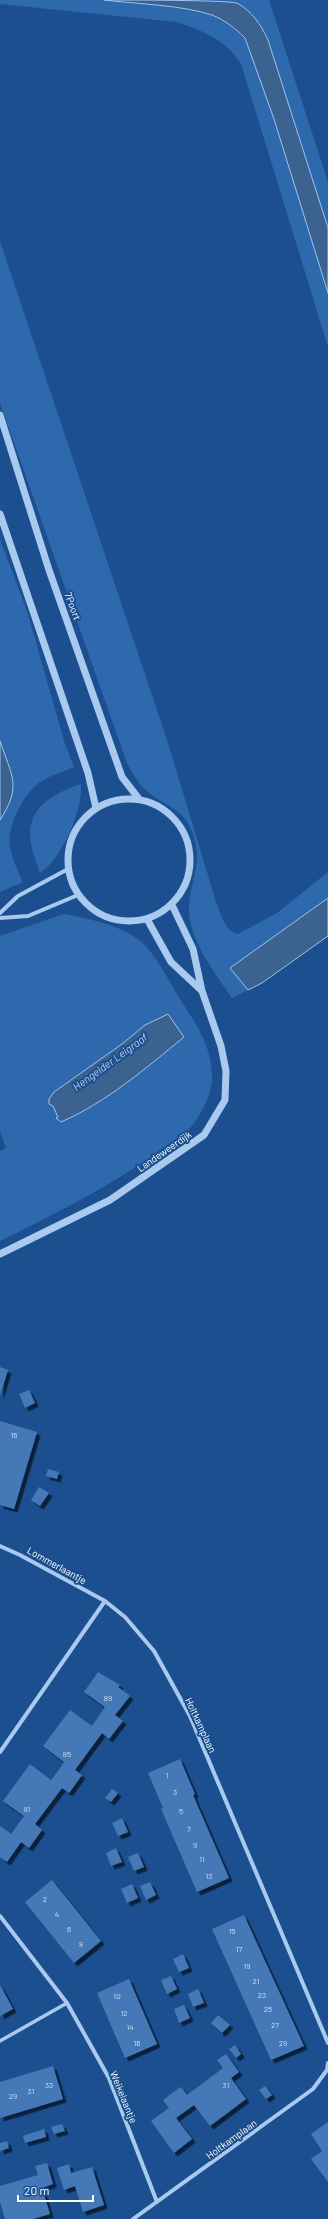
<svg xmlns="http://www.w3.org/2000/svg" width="328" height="2219" viewBox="0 0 328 2219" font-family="Barlow,sans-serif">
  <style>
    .green { fill: #2e69ad; fill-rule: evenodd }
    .water { fill: #3c6290; stroke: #9cc4f0 }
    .building { fill: #4478b7; filter: url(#shadow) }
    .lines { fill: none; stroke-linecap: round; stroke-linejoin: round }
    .pedestrian { stroke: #a9c9ee; stroke-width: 3.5 }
    .minor { stroke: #a9c9ee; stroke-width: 4 }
    .tertiary { stroke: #a9c9ee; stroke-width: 7 }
    .labels { text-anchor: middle; stroke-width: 4; stroke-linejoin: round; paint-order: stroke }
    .number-label { font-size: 8px; fill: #d0dded }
    .street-label { font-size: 10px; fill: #fff; stroke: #1b4f8f }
    .water-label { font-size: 11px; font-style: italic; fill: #b5d3f5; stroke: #1b4f8f }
  </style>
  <defs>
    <filter id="shadow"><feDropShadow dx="3.5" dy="3.5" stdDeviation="0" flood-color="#0009"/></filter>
  </defs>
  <rect width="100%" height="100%" fill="#1b4f8f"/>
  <path class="green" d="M0 0H269L328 182V347L241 64C226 40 202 30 176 22L0 4Z
    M0 241 167 740 217 905C222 916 225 931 238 934L277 913 328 872V898L231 968 248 990 232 998C215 973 187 937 189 906 191 878 203 863 193 834 184 808 166 807 148 792 138 784 133 774 127 763L0 403Z
    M0 539 27 611 65 744 74 767C63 772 45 777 35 786 21 800 7 827 10 847 12 859 18 871 23 882L0 892Z
    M81 784C83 811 62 858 40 873 36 861 30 848 30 834 30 805 57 792 81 784Z
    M64 914C91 919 132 927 149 950 161 964 170 983 180 999 195 1022 212 1046 212 1076 213 1092 201 1116 190 1128 181 1138 166 1145 156 1153 106 1189 54 1214 0 1241V1151L6 1148 0 1131V936ZM168 1014 184 1037 121 1087 58 1117 53 1106 145 1025Z"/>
  <path class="water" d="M104 0C127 0 223 0 237 3 252 11 261 25 268 40L328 228V293L274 119 245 38C236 29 225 20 212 15 182 5 137 4 104 0Z
    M0 741C12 777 22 786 0 820Z
    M328 898V936L262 983 248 990 230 968Z
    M168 1014 184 1037C146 1068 107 1102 61 1122L56 1118 58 1117 53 1106 49 1104V1099L54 1092 122 1044 145 1025Z"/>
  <path class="building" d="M0 1367 8 1370 0 1396Z
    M29 1390 35 1403 25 1408 19 1394Z
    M0 1421 37 1432 14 1509 0 1505Z
    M48 1469 59 1472 57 1479 46 1476Z
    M39 1487 49 1493 40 1506 31 1500Z
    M98 1672 120 1685 118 1687 130 1696 115 1715 123 1721 109 1739 102 1733 75 1770 82 1775 69 1793 62 1788 35 1824 42 1830 29 1848 21 1842 7 1862 0 1857V1826L11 1834 24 1816 3 1801 30 1764 51 1780 58 1771 64 1762 43 1746 70 1710 92 1726 105 1707 84 1692Z
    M180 1759 195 1794 193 1795 229 1878 197 1892 161 1809 163 1808 148 1773Z
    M112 1789 118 1793 111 1802 105 1798Z
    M122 1818 128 1832 118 1836 112 1823Z
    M116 1848 122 1862 111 1866 106 1853Z
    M138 1853 144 1867 134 1871 128 1857Z
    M52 1880 101 1941 74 1963 25 1902Z
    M150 1882 156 1895 146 1900 140 1886Z
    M132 1884 138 1898 127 1903 121 1889Z
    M244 1915 304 2046 271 2060 212 1929Z
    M183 1954 189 1968 179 1972 173 1959Z
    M171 1976 177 1989 167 1994 161 1980Z
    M129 1979 157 2044 125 2058 97 1993Z
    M0 1985 13 2009 0 2016Z
    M198 1989 204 2003 193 2007 188 1994Z
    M184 2005 190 2018 179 2023 174 2009Z
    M218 2015 230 2025 222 2033 211 2023Z
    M235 2045 241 2054 236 2058 229 2049Z
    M226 2054 239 2072 231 2078 246 2099 210 2126 194 2105 176 2118 192 2139 174 2153 151 2121 169 2108 163 2100 172 2093 181 2087 187 2095 223 2068 217 2060Z
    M53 2066 63 2099 0 2118V2082Z
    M265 2086 272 2095 266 2099 259 2090Z
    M328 2122V2182L311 2159 322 2151 311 2134Z
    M62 2124 65 2131 54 2134 51 2127Z
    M44 2129 46 2137 25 2143 23 2136Z
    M7 2141 9 2148 0 2151V2143Z
    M47 2163 53 2184 42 2188 50 2214 33 2219H5L0 2202V2186L38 2175 35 2166Z
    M69 2164 71 2173 92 2167 104 2205 83 2212 75 2186 64 2190 57 2168Z"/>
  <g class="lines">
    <path class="pedestrian" d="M0 2041 67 2003"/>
    <path class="minor" d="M0 913 18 896 68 869
      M0 918 28 916 78 895
      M0 1546 20 1555 105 1601 125 1617 154 1651 190 1716 328 2043
      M0 1752 105 1601
      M0 1916 67 2003 109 2078 157 2202
      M133 2219 313 2089 327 2070 328 2063"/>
    <path class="tertiary" d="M0 415 49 570 122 777 139 799
      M0 514 88 773 96 808
      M68 860a61 61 0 1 1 122 0a61 61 0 1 1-122 0Z
      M147 919 171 962 202 991
      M0 1254 110 1200 204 1135 225 1100 226 1071 221 1046 202 991 193 949 172 905"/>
  </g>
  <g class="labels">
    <g class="number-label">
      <text x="14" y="1438">16</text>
      <text x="108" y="1701">89</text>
      <text x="67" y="1757">85</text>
      <text x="167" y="1778">1</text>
      <text x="175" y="1795">3</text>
      <text x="27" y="1812">81</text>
      <text x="181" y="1814">5</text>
      <text x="189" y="1832">7</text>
      <text x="195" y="1848">9</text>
      <text x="202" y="1862">11</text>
      <text x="209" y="1879">13</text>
      <text x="45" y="1902">2</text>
      <text x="57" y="1917">4</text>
      <text x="69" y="1932">6</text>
      <text x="232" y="1934">15</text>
      <text x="81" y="1947">8</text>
      <text x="239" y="1952">17</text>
      <text x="247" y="1969">19</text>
      <text x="256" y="1984">21</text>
      <text x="262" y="1998">23</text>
      <text x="117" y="1999">10</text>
      <text x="268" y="2012">25</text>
      <text x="124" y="2016">12</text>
      <text x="275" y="2028">27</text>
      <text x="130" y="2030">14</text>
      <text x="137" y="2046">16</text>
      <text x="283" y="2046">29</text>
      <text x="49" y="2088">33</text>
      <text x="226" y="2088">31</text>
      <text x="31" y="2094">31</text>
      <text x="13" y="2099">29</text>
    </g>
    <g class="street-label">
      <text transform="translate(73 606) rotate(70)" y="4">7Poort</text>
      <text transform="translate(164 1151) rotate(-35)" y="4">Landeweerdijk</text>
      <text transform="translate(57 1565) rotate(29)" y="4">Lommerlaantje</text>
      <text transform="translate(201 1725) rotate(65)" y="4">Holtkamplaan</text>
      <text transform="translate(124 2097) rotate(68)" y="4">Weikelaantje</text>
      <text transform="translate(231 2139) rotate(-36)" y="4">Holtkamplaan</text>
    </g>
    <g class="water-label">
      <text transform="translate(110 1062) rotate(-36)" y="4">Hengelder Leigraaf</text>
    </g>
  </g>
  <path d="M18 2195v6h75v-6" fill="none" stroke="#ffffff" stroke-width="2"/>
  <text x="24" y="2195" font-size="12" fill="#ffffff" stroke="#1b4f8f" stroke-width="3" paint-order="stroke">20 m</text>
</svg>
